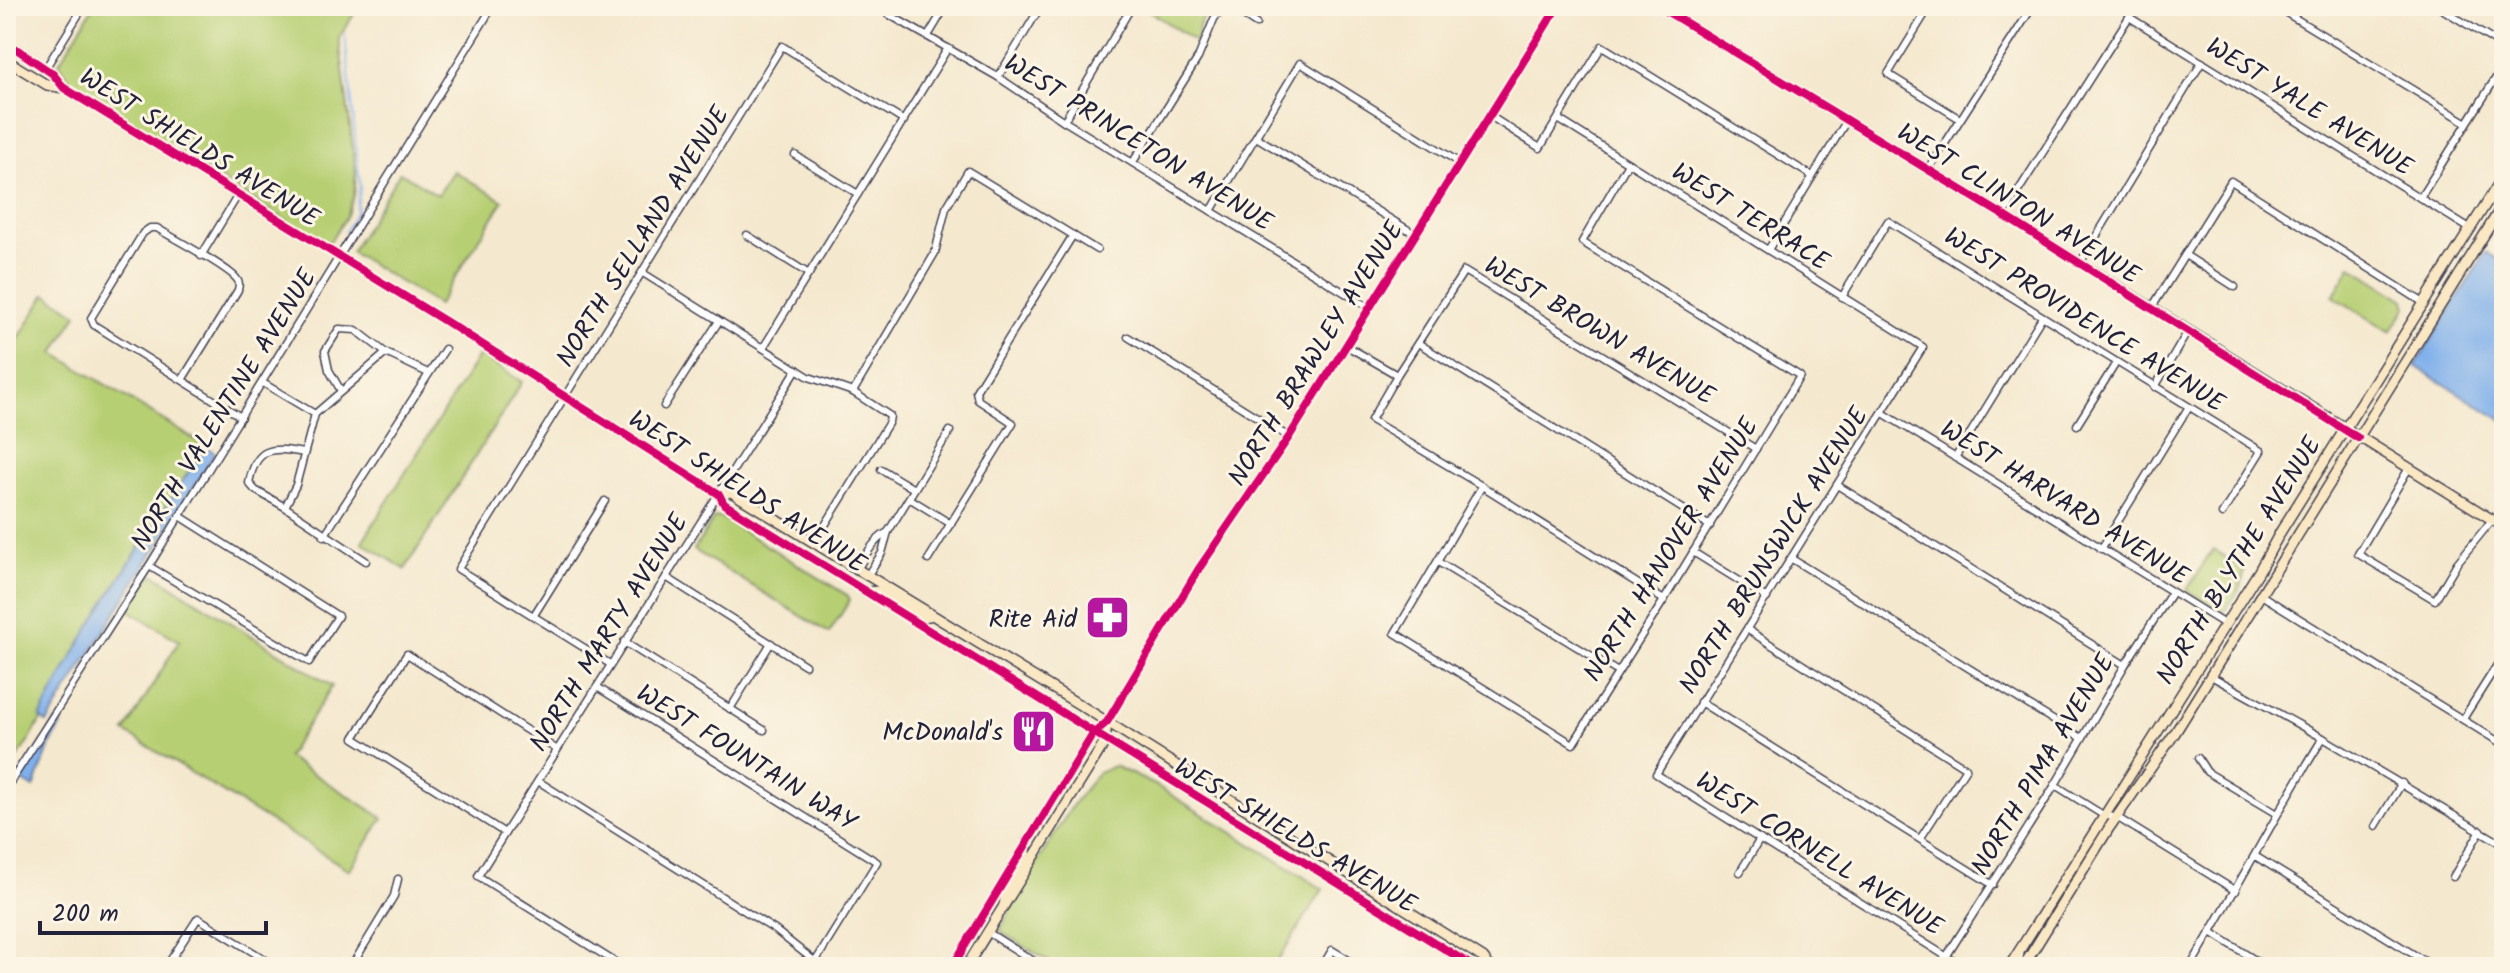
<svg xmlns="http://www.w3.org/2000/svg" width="2510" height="973" font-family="Kalam,sans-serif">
<rect width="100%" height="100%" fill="#fcf5e5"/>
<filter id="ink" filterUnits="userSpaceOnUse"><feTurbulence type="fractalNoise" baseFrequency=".0125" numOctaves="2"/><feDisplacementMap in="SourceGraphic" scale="16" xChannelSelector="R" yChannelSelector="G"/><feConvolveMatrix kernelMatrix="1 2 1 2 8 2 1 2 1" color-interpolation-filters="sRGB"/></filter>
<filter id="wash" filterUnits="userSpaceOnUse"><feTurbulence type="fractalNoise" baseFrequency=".006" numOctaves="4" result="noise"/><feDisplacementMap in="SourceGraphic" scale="32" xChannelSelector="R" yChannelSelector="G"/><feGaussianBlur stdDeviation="1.8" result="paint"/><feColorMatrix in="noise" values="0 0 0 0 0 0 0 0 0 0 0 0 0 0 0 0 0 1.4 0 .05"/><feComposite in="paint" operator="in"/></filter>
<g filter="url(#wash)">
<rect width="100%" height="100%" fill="#f4e8ce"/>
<g fill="#b7cf73" stroke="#6c7857" stroke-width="2">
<polygon points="94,6 359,6 339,38 356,173 354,196 346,217 327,246 147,133 71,82 59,63"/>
<polygon points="1142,6 1209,6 1200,23 1196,42"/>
<polygon points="454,171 503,201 438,305 351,252 400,172 438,195"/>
<polygon points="2351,266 2405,300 2407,307 2391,332 2333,296"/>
<polygon points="46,294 77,314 54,353 205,446 87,634 31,738 6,772 6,359"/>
<polygon points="479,355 522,382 405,569 362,542"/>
<polygon points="720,517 847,595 850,600 829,633 694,550 714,518"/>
<polygon points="2213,549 2245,569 2241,587 2224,613 2187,590"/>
<polygon points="155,575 332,686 287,757 383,818 349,870 125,732 179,641 127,609 145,579"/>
<polygon points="1114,766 1155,785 1323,889 1274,967 1058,967 1000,931 1014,900 1074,803 1098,773"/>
</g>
<g fill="#80b0eb" stroke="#516993" stroke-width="2">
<polygon points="2486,252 2504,263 2504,421 2415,366"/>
<path d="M205 446 215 453 47 723 40 718C86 623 149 535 205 446Z"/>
<polygon points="56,721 62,725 50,745 34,788 20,779"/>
</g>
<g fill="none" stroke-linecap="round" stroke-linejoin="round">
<polyline stroke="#80b0eb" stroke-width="2" points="345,232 356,213 360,187 345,34"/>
</g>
</g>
<g filter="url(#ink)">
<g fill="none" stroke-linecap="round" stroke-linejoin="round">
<defs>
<g id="street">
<polyline points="1228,6 1256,24"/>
<polyline points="1930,6 1888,74 1960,119"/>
<polyline points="2275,6 2466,122"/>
<polyline points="2437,6 2504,47"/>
<polyline points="888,14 998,77 1064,121 1368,307"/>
<polyline points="2129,17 2470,229"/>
<polyline points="928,36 946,6"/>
<polyline points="45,69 84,6"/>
<polyline points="998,77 1041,6"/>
<polyline points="1490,116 1540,148 1602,46 1812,176"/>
<polyline points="1558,119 1923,347 1656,774 1963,967"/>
<polyline points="1064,121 1132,6"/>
<polyline points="1256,137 1415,234"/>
<polyline points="795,155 858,194"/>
<polyline points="1133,162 1198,58 1214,19 1223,6"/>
<polyline points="1928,170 2033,6"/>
<polyline points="2420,198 2504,65"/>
<polyline points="1211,211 1300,63 1460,163"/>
<polyline points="2003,215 2136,6"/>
<polyline points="747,235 809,274"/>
<polyline points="1768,250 1847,120"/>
<polyline points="2185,255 2235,287"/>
<polyline points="201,256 238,195"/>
<polyline points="2080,263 2202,62"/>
<polyline points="643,273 809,377 853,392 890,416 889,422 814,543"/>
<polyline points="1842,297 1888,221 2261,451 2222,514"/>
<polyline points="2151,309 2231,181 2424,303"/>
<polyline points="1128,337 1289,437"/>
<polyline points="1418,343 1710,526"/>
<polyline points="1345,345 1397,375"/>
<polyline points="763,348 948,48"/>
<path d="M182 380 238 290C239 284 240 283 236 278 225 265 174 239 157 228H150L143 233 91 318 94 325 241 417"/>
<polyline points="263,383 315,414"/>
<polyline points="2155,387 2188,331"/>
<polyline points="341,391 329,370 325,351 339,329 356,330 386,353 428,373"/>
<polyline points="853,392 935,253 946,208 968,171 1097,250"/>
<polyline points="664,406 719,321"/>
<polyline points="1883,413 2226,625"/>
<polyline points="2077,425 2116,363"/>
<path d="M304 453C272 447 256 446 249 483L255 490 285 507 366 561"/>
<polyline points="1955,458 2042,317"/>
<polyline points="2409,468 2358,554 2435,600 2457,563 2492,520"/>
<polyline points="881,469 914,489"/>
<polyline points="1837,485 2125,665"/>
<polyline points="1482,486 1395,633 1573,744 1664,600 1800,376 1582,242 1628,163"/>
<polyline points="909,498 951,524"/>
<polyline points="285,507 296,485 315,414 386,353"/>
<polyline points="888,532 950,431"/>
<polyline points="324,536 445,349"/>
<polyline points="2101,549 2188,408"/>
<polyline points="1693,552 1767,598"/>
<polyline points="1792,559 2082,738"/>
<polyline points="928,560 1013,423 978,400 976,391 1073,235"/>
<polyline points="1438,562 1618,672"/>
<polyline points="149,566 309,662 338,616 180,516"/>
<path d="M857 570C865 556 874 539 888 532L882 553 867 576"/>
<polyline points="666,577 805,665"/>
<polyline points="2261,595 2504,745"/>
<polyline points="1664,600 1482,486 1371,420 1397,375 1464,271 1756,449"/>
<polyline points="534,615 605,501"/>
<polyline points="1748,630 1966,768 1920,839"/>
<polyline points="624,642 764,730"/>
<polyline points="610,664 458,569 782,46 904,121"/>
<polyline points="2211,676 2323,738 2504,845"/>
<polyline points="597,687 877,862 812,967"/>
<polyline points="1700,702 1993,885"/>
<polyline points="730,709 771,643"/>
<polyline points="2463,719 2504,654"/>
<polyline points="2198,758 2207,772 2276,813"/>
<polyline points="538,781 775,930 822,967"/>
<polyline points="2055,785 2103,815 2118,818 2236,891"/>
<polyline points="6,789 149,566 493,6"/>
<polyline points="2376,826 2402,783"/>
<polyline points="505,833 354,738 407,654 556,749"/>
<polyline points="2255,856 2434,967"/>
<polyline points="1740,872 1760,839"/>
<polyline points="2453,877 2481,830"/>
<polyline points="2211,932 2266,967"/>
<polyline points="989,933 1043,967"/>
<polyline points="1946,957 2055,785 2125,665 2172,592"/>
<polyline points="166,967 198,918 277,967"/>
<polyline points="351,967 394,896 398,879"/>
<polyline points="448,967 451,967"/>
<polyline points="623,967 478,876 797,369"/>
<polyline points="1322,967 1332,950 1360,967"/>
<polyline points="2017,967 2021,951"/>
<path d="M2190 967C2236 891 2276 813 2323 738"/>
<polyline points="2500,967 2504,960"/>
</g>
<g id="secondary">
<polyline points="1658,6 2003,215 2504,527"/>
<polyline points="6,42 53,74 64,88 453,326 719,494 724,504 1474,967"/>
<polyline points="6,60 47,85 64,88"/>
<polyline points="719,494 731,492 1093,713 1483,958 1490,967"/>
<polyline points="867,592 878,591 922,617 929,616"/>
<path d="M1004 905C1007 881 1028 865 1027 842"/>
<polyline points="952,967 1093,734 1107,722 1198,570 1289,437 1558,6"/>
<polyline points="966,967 1105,742 1107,722"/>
<polyline points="2009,967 2259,571 2281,531 2504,175"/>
<polyline points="2023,967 2109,828 2175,733 2504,203"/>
</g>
</defs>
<use href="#street" stroke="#424051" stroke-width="9"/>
<use href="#secondary" stroke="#424051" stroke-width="12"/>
<use href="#street" stroke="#fff" stroke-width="6"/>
<use href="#secondary" stroke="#fae7c3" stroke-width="9"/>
<defs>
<g id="cycleway">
<polyline points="1658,6 2003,215 2358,438"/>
<polyline points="6,42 53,74 64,88 453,326 719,494 724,504 1474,967"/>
<polyline points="952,967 1093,734 1107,722 1198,570 1289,437 1558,6"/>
</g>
</defs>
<use href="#cycleway" stroke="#fcf5e5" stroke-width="13"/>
<use href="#cycleway" stroke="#d6006c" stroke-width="8"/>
</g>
</g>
<defs>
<symbol id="pharmacy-square" viewBox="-11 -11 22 22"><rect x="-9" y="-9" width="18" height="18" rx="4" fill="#b5179e" stroke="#fcf5e5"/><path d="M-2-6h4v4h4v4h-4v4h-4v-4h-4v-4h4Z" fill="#fff"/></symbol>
<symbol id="restaurant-square" viewBox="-11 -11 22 22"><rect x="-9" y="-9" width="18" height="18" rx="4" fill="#b5179e" stroke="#fcf5e5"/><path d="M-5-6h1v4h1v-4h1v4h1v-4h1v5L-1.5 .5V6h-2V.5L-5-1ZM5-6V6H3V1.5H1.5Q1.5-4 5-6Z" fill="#fff"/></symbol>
</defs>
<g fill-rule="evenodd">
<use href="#pharmacy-square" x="1082" y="592" width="51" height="51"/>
<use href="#restaurant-square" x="1008" y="706" width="51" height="51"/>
</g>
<g text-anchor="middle" stroke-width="6" stroke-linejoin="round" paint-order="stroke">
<g font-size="26" fill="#22223b" stroke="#fcf5e5">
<text transform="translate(2310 106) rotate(32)" y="9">WEST YALE AVENUE</text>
<text transform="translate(1139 142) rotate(32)" y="9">WEST PRINCETON AVENUE</text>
<text transform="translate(200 147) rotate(32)" y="9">WEST SHIELDS AVENUE</text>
<text transform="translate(2019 203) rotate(32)" y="9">WEST CLINTON AVENUE</text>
<text transform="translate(1751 216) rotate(32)" y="9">WEST TERRACE</text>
<text transform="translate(642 236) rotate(-58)" y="9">NORTH SELLAND AVENUE</text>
<text transform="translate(2085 319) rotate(32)" y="9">WEST PROVIDENCE AVENUE</text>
<text transform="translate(1600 330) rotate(31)" y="9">WEST BROWN AVENUE</text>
<text transform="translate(1315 353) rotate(-58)" y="9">NORTH BRAWLEY AVENUE</text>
<text transform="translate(223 409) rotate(-58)" y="9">NORTH VALENTINE AVENUE</text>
<text transform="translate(748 491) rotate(33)" y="9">WEST SHIELDS AVENUE</text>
<text transform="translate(2065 502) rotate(32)" y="9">WEST HARVARD AVENUE</text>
<text transform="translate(1670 549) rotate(-58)" y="9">NORTH HANOVER AVENUE</text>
<text transform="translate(1773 550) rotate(-58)" y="9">NORTH BRUNSWICK AVENUE</text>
<text transform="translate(2238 560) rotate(-58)" y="9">NORTH BLYTHE AVENUE</text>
<text transform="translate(608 632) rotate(-58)" y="9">NORTH MARTY AVENUE</text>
<text transform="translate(747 757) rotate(32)" y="9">WEST FOUNTAIN WAY</text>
<text transform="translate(2042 764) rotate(-59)" y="9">NORTH PIMA AVENUE</text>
<text transform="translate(1296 835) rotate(31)" y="9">WEST SHIELDS AVENUE</text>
<text transform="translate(1820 853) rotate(32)" y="9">WEST CORNELL AVENUE</text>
</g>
<g font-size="26" fill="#22223b" stroke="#fcf5e5" text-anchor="end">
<text x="1077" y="627">Rite Aid</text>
<text x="1003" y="740">McDonald's</text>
</g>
</g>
<rect width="2510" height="973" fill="none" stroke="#fcf5e5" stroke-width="32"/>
<path d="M40 921v12h226v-12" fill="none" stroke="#22223b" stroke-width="4"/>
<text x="52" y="921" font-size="24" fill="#22223b" stroke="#fcf5e5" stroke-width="6" paint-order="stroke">200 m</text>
</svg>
